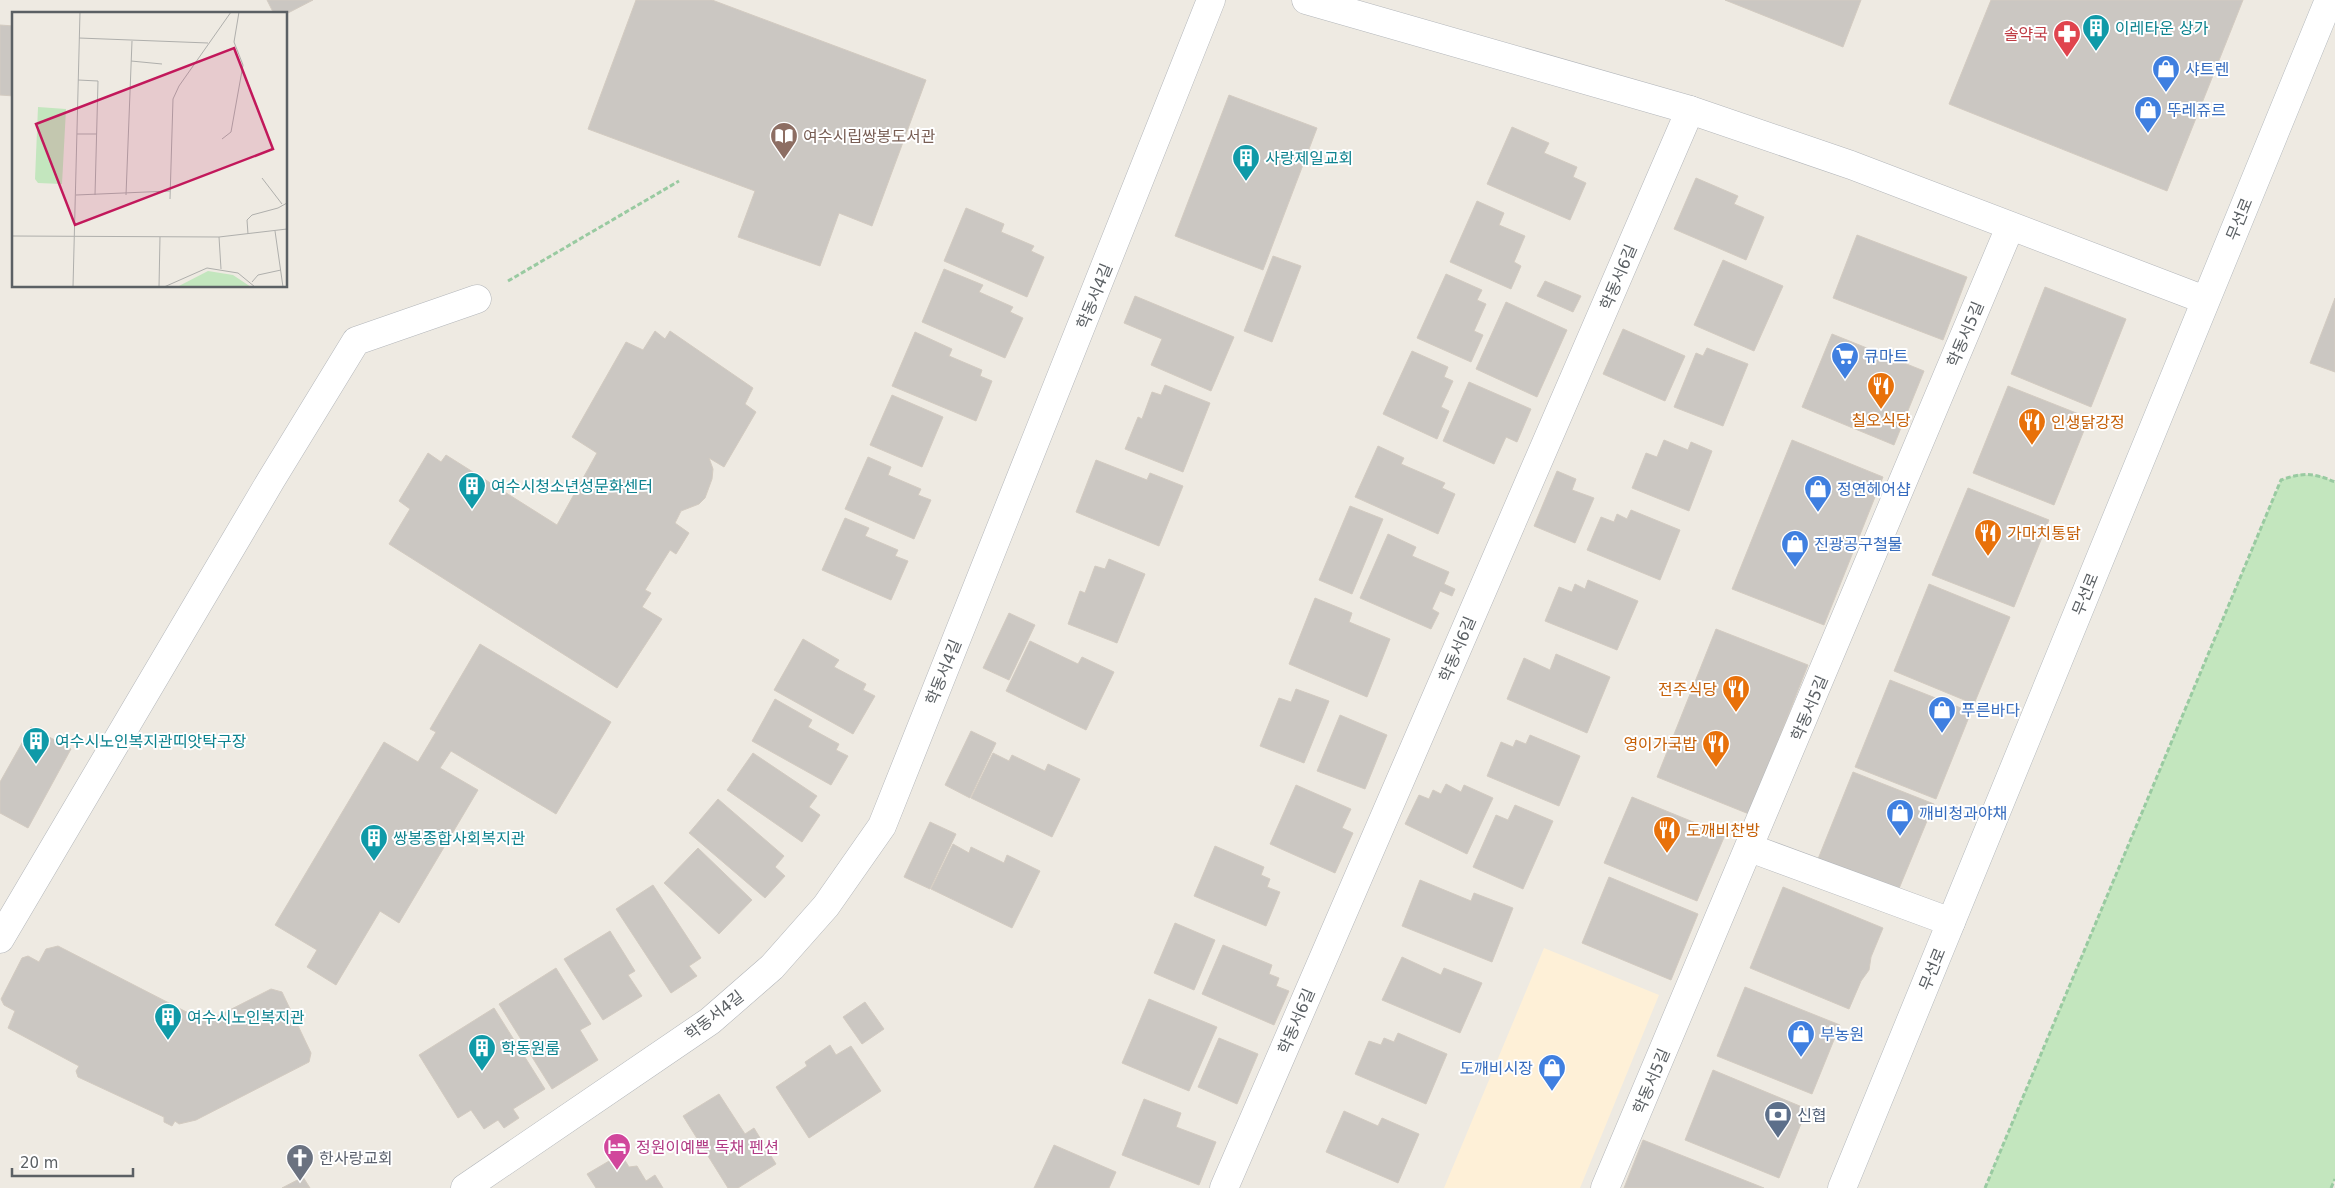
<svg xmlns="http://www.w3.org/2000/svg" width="2335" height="1188" font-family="'DejaVu Sans','Noto Sans KR',sans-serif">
<rect width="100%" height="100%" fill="#eeeae2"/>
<polygon fill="#fef0d7" points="1544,948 1659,995 1580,1188 1444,1188"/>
<polygon fill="#c3e6be" points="2299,474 2321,476 2335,482 2335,1179 2331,1188 1985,1188 2281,480"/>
<g fill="#cbc7c2" stroke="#d3cbc1">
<polygon points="267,0 313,0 286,14 274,14"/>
<polygon points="636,0 712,0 926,80 872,226 839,213 820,266 738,237 755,191 588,129"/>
<polygon points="1725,0 1861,0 1843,47"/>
<polygon points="1991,0 2243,0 2167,191 1949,104"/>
<polygon points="0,25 14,26 14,96 0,95"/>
<polygon points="1229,95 1317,128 1263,270 1175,236"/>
<polygon points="1512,127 1549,143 1544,153 1577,167 1573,177 1586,183 1570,220 1487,184"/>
<polygon points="1696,178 1738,196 1734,204 1764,217 1746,260 1674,229"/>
<polygon points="1477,201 1504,213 1499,225 1525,236 1514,262 1521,266 1511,289 1450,262"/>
<polygon points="966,208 1004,224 1001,232 1034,246 1031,251 1044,257 1027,297 944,261"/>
<polygon points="1857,235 1967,277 1943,340 1833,298"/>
<polygon points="1273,256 1301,266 1272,342 1244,331"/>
<polygon points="1723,260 1783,286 1754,351 1694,325"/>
<polygon points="944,269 983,285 979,292 1013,307 1010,312 1023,318 1005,358 922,322"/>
<polygon points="1446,274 1482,290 1477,300 1486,304 1474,331 1483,335 1471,362 1417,338"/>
<polygon points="1545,281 1581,296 1573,312 1537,296"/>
<polygon points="2045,287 2126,319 2091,407 2011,374"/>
<polygon points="1135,296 1234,337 1211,391 1151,365 1162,339 1124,323"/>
<polygon points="2335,298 2335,372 2310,363"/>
<polygon points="1506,302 1567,330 1537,397 1476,369"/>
<polygon points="1623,329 1685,356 1665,401 1603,374"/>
<polygon points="655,331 665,339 670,331 753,388 745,404 756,412 724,467 709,458 713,469 712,479 705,498 699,504 681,511 675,523 689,533 676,554 670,550 645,590 651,593 642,607 662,619 617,688 389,544 410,509 399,501 428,453 441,462 446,455 557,525 597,453 572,437 626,342 643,350"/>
<polygon points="915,332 952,349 949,356 982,370 980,376 992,381 976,421 892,386"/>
<polygon points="1832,334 1924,371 1894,445 1802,407"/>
<polygon points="1707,348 1748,364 1723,426 1674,407 1696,353 1703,356"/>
<polygon points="1412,351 1448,367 1444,377 1453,381 1441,407 1449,411 1437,439 1383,414"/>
<polygon points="1469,382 1531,409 1517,442 1506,437 1494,464 1443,441"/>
<polygon points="1165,385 1210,403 1183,472 1125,449 1138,417 1142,419 1152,392 1161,395"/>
<polygon points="2008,386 2089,418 2054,505 1973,473"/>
<polygon points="892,395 943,417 922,467 870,445"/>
<polygon points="1664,440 1688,450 1691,442 1712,451 1689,511 1632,488 1646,453 1657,457"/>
<polygon points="1792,440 1883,477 1824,625 1732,589"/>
<polygon points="1378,446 1404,458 1401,464 1445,483 1442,488 1455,494 1438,534 1355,497"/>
<polygon points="868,457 891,467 888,475 921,489 918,495 931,500 914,539 845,509"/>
<polygon points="1096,460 1147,480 1150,473 1183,486 1159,546 1076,512"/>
<polygon points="1557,471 1576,479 1572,490 1594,498 1575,543 1534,526"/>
<polygon points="1968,488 2049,520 2014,607 1932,575"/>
<polygon points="1350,506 1383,519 1352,594 1319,580"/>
<polygon points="1631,510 1680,530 1660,580 1587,550 1601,517 1614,522 1617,514 1627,519"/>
<polygon points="845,518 869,528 865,536 898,550 895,556 908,561 891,600 822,570"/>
<polygon points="1388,534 1416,547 1412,556 1449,572 1444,584 1455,589 1452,596 1440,591 1432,609 1439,613 1431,629 1360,598"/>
<polygon points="1109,559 1145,574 1117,643 1068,624 1080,591 1085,593 1095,566 1105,569"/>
<polygon points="1588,580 1638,601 1617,650 1545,621 1559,587 1572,592 1575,584 1585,589"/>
<polygon points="1929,584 2010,617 1974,704 1894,671"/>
<polygon points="1315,598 1352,613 1349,622 1390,639 1367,697 1289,664"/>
<polygon points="1009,613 1035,625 1009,680 983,668"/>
<polygon points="1716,629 1808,665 1749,814 1657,777"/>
<polygon points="803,639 839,660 834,667 866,684 863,690 875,696 853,734 774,690"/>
<polygon points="1030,641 1078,664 1082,657 1114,672 1086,730 1006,691"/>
<polygon points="480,644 611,722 556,814 451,751 440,768 478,790 399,923 380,911 336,985 307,967 317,950 275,925 384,742 418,762 436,732 430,729"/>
<polygon points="1556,654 1610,677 1587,733 1507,699 1524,658 1550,670"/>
<polygon points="1890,680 1971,712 1936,799 1855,767"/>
<polygon points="1296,689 1329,701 1304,763 1260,746 1279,698 1291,702"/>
<polygon points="775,699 812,720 808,727 839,744 836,750 848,756 831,785 752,741"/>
<polygon points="1340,715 1387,735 1365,789 1317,771"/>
<polygon points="31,727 71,749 28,828 0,813 0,782"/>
<polygon points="971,731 996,743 970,798 945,785"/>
<polygon points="1530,735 1580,756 1559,806 1487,776 1501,742 1513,747 1516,740 1526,744"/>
<polygon points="753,753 817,796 809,807 820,815 802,842 727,790"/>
<polygon points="993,753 1009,761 1012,755 1045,771 1048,764 1080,779 1052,837 971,798"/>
<polygon points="1853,772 1934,804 1898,891 1818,859"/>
<polygon points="1446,784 1461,792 1464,785 1493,798 1467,854 1405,824 1419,795 1429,799 1433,790 1441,794"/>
<polygon points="1296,785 1351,809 1342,828 1353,833 1335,873 1270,844"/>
<polygon points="1632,797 1725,835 1697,901 1604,863"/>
<polygon points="718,799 784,856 775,867 785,876 765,898 689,833"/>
<polygon points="1515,805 1553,821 1523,889 1473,867 1496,815 1508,820"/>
<polygon points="930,822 956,834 930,889 904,877"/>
<polygon points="953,844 969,853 971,847 1004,863 1007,855 1040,871 1012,928 931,889"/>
<polygon points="1215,846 1264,867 1261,875 1270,879 1267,887 1280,892 1266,926 1194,896"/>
<polygon points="698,848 752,900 719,934 664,883"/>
<polygon points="1609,877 1698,914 1671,980 1582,943"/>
<polygon points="1420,880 1471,901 1474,893 1513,908 1492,962 1402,926"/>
<polygon points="653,885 701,958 689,966 697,976 671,993 616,909"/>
<polygon points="1783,887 1883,928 1871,957 1869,970 1861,981 1849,1009 1750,968"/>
<polygon points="1175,923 1215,940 1194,990 1154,973"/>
<polygon points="610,931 635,971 628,975 642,996 603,1020 564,959"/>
<polygon points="1223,945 1272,965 1269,974 1279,978 1276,986 1289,991 1274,1025 1202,994"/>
<polygon points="58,946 206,1022 271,989 282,992 311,1053 309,1062 196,1120 179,1124 175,1121 172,1126 164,1122 164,1117 78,1077 76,1071 79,1066 8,1028 15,1011 4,1005 1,999 22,958 28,956 39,962 46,949"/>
<polygon points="1402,957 1441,975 1444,968 1482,983 1460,1033 1382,1000"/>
<polygon points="556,968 591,1024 580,1030 598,1060 552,1089 499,1004"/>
<polygon points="1745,987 1840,1025 1812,1094 1717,1056"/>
<polygon points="1149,999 1217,1027 1189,1091 1122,1063"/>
<polygon points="865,1002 884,1029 862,1044 843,1017"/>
<polygon points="494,1008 545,1089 513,1109 519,1118 504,1128 498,1120 484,1129 471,1110 458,1118 419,1055"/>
<polygon points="1398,1033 1447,1054 1426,1104 1355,1074 1369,1041 1381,1045 1384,1038 1394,1042"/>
<polygon points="1219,1038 1258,1054 1237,1104 1198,1087"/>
<polygon points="830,1045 836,1055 851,1046 881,1091 809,1138 776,1087 807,1066 805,1062"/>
<polygon points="1713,1070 1807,1109 1779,1178 1685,1140"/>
<polygon points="719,1094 745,1134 754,1128 776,1164 738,1188 728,1188 683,1116"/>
<polygon points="1144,1099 1181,1113 1176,1127 1216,1142 1199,1185 1122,1155"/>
<polygon points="1344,1111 1378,1126 1382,1118 1419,1134 1398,1183 1326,1152"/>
<polygon points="1643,1140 1764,1188 1624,1188"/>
<polygon points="1054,1145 1116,1172 1109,1188 1034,1188"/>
<polygon points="621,1154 629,1167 637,1166 646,1181 655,1175 663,1188 596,1188 587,1174"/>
<polygon points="303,1177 310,1188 282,1188"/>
</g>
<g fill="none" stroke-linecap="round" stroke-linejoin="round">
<defs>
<g id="street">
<polyline points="1306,0 1690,110 1851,165 2205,300"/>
<polyline points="1750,848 1951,922"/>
<polyline points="0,939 271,480 356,341 477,299"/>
<polyline points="465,1188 710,1021 772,967 826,906 882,826 1211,0"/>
<polyline points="1224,1188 1690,110"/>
<polyline points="1605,1188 2010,227"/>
</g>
<polyline id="secondary" points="1842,1188 2329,0"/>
</defs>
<use href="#street" stroke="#b3b6ba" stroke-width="29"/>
<use href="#secondary" stroke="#b4b9bd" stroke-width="29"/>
<g stroke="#99caa1" stroke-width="3" stroke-dasharray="5 2.5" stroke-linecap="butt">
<polyline points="508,281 679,181"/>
<path d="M1985 1188 2281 480C2303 472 2314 473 2335 482"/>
<polyline points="2331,1188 2335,1179"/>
</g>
<use href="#street" stroke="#fff" stroke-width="28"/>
<use href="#secondary" stroke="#fff" stroke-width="28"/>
</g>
<defs>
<symbol id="building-pin" viewBox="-11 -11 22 30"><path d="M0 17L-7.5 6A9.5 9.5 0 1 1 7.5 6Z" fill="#0f9aa8" stroke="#fff"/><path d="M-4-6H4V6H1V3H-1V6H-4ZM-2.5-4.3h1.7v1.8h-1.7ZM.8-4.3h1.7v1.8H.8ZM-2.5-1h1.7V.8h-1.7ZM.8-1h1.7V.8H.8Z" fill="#fff"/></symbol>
<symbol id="pharmacy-pin" viewBox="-11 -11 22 30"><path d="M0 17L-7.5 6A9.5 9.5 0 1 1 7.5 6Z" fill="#e0444e" stroke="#fff"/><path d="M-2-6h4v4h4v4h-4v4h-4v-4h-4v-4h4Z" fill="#fff"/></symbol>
<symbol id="shop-pin" viewBox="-11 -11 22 30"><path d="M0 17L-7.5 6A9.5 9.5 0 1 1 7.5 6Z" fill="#3f7fe0" stroke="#fff"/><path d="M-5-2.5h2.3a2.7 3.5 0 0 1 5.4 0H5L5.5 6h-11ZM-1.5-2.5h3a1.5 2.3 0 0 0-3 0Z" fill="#fff"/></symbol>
<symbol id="library-pin" viewBox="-11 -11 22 30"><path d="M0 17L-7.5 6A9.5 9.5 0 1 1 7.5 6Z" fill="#8d6e63" stroke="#fff"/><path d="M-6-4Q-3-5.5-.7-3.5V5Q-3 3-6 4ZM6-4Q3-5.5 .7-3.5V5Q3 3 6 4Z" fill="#fff"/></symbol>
<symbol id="supermarket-pin" viewBox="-11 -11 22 30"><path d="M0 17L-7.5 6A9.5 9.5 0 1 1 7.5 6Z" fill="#3f7fe0" stroke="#fff"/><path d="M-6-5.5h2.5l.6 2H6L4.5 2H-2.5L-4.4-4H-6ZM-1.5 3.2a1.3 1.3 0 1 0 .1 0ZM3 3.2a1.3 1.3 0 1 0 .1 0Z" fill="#fff"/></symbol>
<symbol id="restaurant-pin" viewBox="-11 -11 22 30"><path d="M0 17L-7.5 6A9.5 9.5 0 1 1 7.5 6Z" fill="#e8710a" stroke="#fff"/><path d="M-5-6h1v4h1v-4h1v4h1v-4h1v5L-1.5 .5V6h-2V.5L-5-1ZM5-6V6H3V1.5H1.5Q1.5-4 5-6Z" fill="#fff"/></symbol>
<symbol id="bank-pin" viewBox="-11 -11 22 30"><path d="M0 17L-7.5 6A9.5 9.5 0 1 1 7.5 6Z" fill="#5c6f8a" stroke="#fff"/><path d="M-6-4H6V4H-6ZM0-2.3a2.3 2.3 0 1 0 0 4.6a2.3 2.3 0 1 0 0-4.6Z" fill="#fff"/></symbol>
<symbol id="hotel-pin" viewBox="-11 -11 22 30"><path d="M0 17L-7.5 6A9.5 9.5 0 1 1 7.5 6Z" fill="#d1479c" stroke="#fff"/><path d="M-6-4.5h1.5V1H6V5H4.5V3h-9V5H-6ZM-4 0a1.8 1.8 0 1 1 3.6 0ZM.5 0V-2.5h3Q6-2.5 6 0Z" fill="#fff"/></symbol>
<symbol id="church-pin" viewBox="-11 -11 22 30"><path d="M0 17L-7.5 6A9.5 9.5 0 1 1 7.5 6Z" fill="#6b7280" stroke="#fff"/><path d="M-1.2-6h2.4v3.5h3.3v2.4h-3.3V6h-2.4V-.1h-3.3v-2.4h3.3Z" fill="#fff"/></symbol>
</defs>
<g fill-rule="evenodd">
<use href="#building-pin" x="2080" y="12" width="32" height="43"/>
<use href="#pharmacy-pin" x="2051" y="18" width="32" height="43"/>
<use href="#shop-pin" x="2150" y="53" width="32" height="43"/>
<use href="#shop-pin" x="2132" y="94" width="32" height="43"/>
<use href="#library-pin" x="768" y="120" width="32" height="43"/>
<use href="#building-pin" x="1230" y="142" width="32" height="43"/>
<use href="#supermarket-pin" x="1829" y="340" width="32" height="43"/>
<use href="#restaurant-pin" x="1865" y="370" width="32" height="43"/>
<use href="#restaurant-pin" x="2016" y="406" width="32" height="43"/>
<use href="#building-pin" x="456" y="470" width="32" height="43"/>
<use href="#shop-pin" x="1802" y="473" width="32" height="43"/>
<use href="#restaurant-pin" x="1972" y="517" width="32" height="43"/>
<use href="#shop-pin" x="1779" y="528" width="32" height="43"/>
<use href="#restaurant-pin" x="1720" y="673" width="32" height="43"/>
<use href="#shop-pin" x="1926" y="694" width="32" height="43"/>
<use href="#building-pin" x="20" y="725" width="32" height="43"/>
<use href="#restaurant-pin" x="1700" y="728" width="32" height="43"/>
<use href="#shop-pin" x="1884" y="797" width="32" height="43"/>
<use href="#restaurant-pin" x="1651" y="814" width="32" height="43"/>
<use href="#building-pin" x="358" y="822" width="32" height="43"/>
<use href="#building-pin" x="152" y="1001" width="32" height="43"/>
<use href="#shop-pin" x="1785" y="1018" width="32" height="43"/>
<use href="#building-pin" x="466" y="1032" width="32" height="43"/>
<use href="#shop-pin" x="1536" y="1052" width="32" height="43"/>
<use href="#bank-pin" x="1762" y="1099" width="32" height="43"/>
<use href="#hotel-pin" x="601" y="1131" width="32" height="43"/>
<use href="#church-pin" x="284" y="1142" width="32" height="43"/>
</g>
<g text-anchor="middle" stroke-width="4" stroke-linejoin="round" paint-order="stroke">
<g font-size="16" fill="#0d838f" stroke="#fff" text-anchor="start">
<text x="2115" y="34">이레타운 상가</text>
<text x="1265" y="164">사랑제일교회</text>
<text x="491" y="492">여수시청소년성문화센터</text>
<text x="55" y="747">여수시노인복지관띠앗탁구장</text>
<text x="393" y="844">쌍봉종합사회복지관</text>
<text x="187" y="1023">여수시노인복지관</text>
<text x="501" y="1054">학동원룸</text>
</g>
<g font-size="16" fill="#be3a42" stroke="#fff" text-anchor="end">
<text x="2048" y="40">솔약국</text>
</g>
<g font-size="16" fill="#366cbe" stroke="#fff" text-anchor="start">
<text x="2185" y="75">샤트렌</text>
<text x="2167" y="116">뚜레쥬르</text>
<text x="1864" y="362">큐마트</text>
<text x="1837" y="495">정연헤어샵</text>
<text x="1814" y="550">진광공구철물</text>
<text x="1961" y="716">푸른바다</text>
<text x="1919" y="819">깨비청과야채</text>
<text x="1820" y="1040">부농원</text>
<text x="1533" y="1074" text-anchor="end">도깨비시장</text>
</g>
<g font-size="16" fill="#785e54" stroke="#fff" text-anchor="start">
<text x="803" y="142">여수시립쌍봉도서관</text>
</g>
<g font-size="16" fill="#5b6064" stroke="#fff">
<text transform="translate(2239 219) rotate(-68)" y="6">무선로</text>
<text transform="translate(1618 277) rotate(-67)" y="6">학동서6길</text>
<text transform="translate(1094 296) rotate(-68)" y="6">학동서4길</text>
<text transform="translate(1965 334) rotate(-67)" y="6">학동서5길</text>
<text transform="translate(2085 594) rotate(-68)" y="6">무선로</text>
<text transform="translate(1457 649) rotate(-67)" y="6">학동서6길</text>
<text transform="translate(943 672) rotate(-68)" y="6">학동서4길</text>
<text transform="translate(1809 708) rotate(-67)" y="6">학동서5길</text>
<text transform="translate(1932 969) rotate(-68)" y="6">무선로</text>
<text transform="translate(714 1015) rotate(-38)" y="6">학동서4길</text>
<text transform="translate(1296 1021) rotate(-67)" y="6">학동서6길</text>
<text transform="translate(1651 1081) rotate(-67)" y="6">학동서5길</text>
</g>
<g font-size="16" fill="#c56008" stroke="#fff" text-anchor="start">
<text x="1881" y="426" text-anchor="middle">칠오식당</text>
<text x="2051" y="428">인생닭강정</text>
<text x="2007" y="539">가마치통닭</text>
<text x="1717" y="695" text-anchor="end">전주식당</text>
<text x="1697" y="750" text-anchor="end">영이가국밥</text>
<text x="1686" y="836">도깨비찬방</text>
</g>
<g font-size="16" fill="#4e5e75" stroke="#fff" text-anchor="start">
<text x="1797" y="1121">신협</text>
</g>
<g font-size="16" fill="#b23c85" stroke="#fff" text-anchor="start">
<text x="636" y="1153">정원이예쁜 독채 펜션</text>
</g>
<g font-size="16" fill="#5b616d" stroke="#fff" text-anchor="start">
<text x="319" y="1164">한사랑교회</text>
</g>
</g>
<g transform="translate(12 12)">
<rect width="275" height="275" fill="#eeeae2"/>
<path d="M26 95 54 97 50 172 26 171 23 167ZM196 259 221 263 239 275H165Z" fill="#c3e6be"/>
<path fill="none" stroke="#afafac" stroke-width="1" d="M67 26 196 31M119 49 150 52M66 68 86 69 83 183M65 122H85M210 127 219 120 231 53 222 30 227 0M250 166 270 192M64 183 158 179M114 183 120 29M158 187 161 87 167 74 219 0M263 219 271 275M236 222 235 208 240 203 266 196 275 191M0 224 207 225 275 217M207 225 209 257M240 270 246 263 269 258M61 275 68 0M147 275 148 225M152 275 195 256 226 261 243 275"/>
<path fill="#c2185b" fill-opacity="0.15" stroke="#c2185b" stroke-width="2.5" d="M222 36 261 137 63 213 24 112Z"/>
<rect width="275" height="275" fill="none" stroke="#5b6064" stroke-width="2.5"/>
</g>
<path d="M12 1168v8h121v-8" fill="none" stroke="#5b6064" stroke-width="2.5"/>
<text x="20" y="1168" font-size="15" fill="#5b6064" stroke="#ffffff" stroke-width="4" paint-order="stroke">20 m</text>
</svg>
